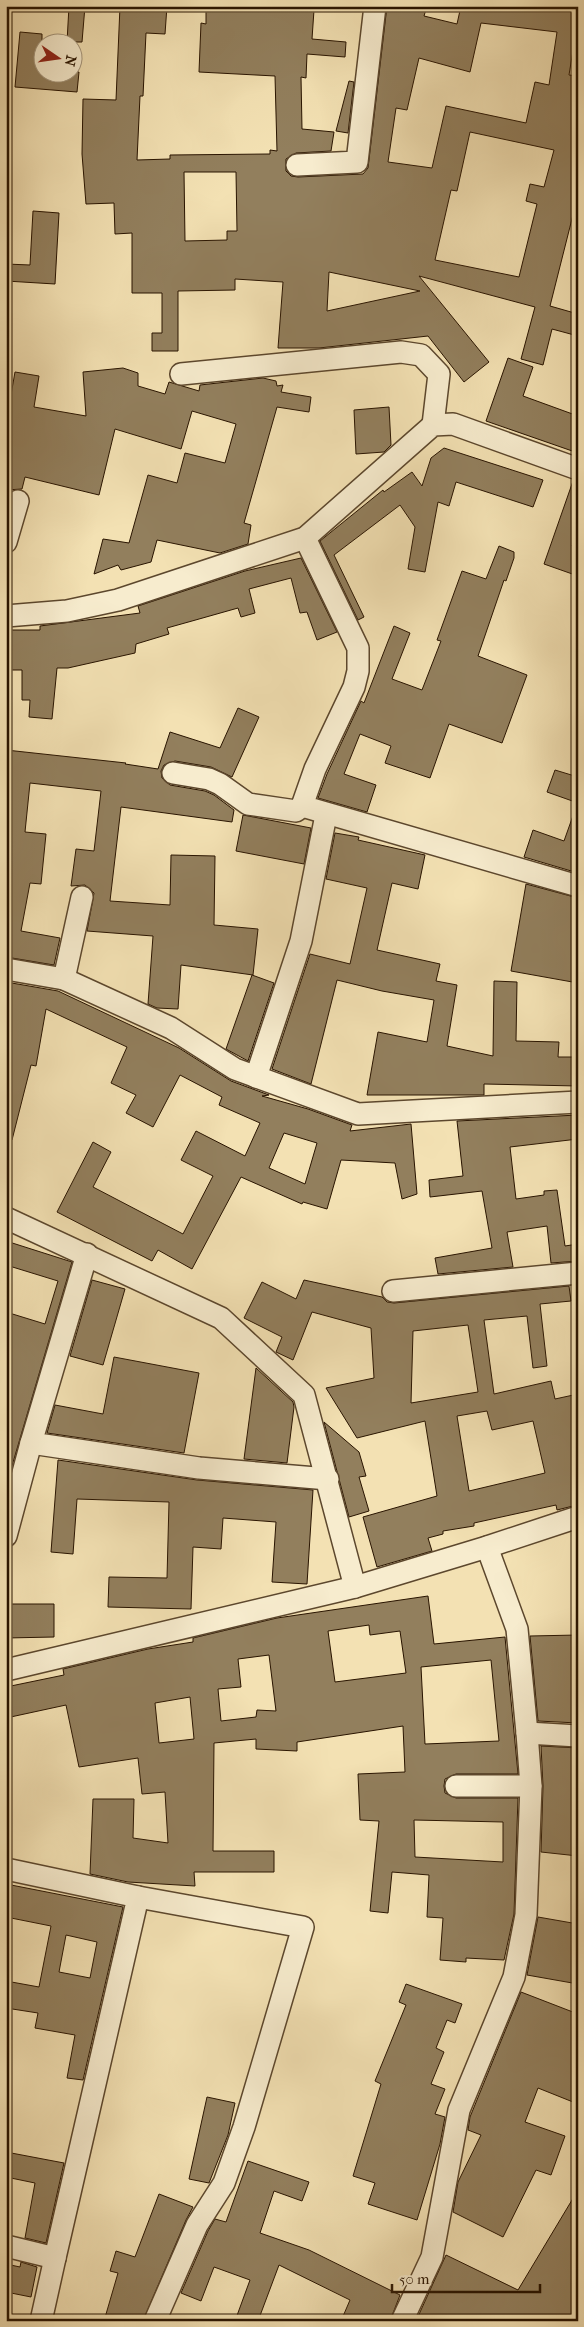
<svg xmlns="http://www.w3.org/2000/svg" width="584" height="2327" font-family="'IM FELL French Canon',serif">
<rect width="100%" height="100%" fill="#f3e1b3"/>
<filter id="stains"><feTurbulence type="fractalNoise" baseFrequency=".004" numOctaves="4"/><feColorMatrix values="0 0 0 0 .2 0 0 0 0 .09 0 0 0 0 .02 0 0 0 .5 -.17"/></filter>
<radialGradient id="worn" r=".72"><stop offset=".6" stop-color="#630" stop-opacity="0"/><stop offset="1" stop-color="#630" stop-opacity=".3"/></radialGradient>
<g fill="#927f5d" stroke="#291400" fill-rule="evenodd">
<polygon points="69,6 85,6 82,42 67,42"/>
<path d="M120 6H167L165 34 146 33 143 96H140L137 160 170 159V155L270 154V150L277 151 275 76 199 72 201 23 206 24V6L314 10 312 39 346 42 345 57 307 54 306 78 301 77 302 129 334 132 331 151 296 153 286 159V171L291 176 298 177 363 174 368 168 387 6H427L424 16 457 24 461 6H548L578 11V39L575 38 569 75 578 76V195L550 306 578 314V336L552 329 543 365 521 359 535 307 419 276 489 362 464 382 428 336 319 348H278L283 282 235 279V290L178 291V351H152V333H162V293H132V233L115 234 114 203 86 204 82 154 83 99 116 100ZM481 23 557 32 549 85 535 82 526 123 446 106 432 168 388 162 396 108 407 110 419 58 470 72ZM470 132 554 150 544 187 530 184 526 201 537 204 519 277 435 260 451 190 457 191ZM184 172H236L237 231H227V240L185 241ZM329 272 420 291 327 311Z"/>
<polygon points="20,32 42,34 42,72 79,72 77,92 15,87"/>
<polygon points="349,81 354,82 348,133 336,131"/>
<polygon points="33,211 59,213 55,284 6,281 6,264 30,265"/>
<polygon points="508,358 533,367 523,396 578,416 578,453 486,421"/>
<polygon points="123,368 138,373 138,386 165,394 169,382 199,391 200,385 263,378 276,381 277,386 283,385 281,392 311,397 309,412 277,407 244,523 251,525 248,544 220,553 157,540 151,562 121,570 118,565 94,574 103,539 129,543 148,475 177,483 185,453 225,463 236,424 192,411 181,449 115,429 99,495 25,477 22,489 6,490 6,423 15,372 39,376 34,407 86,416 83,372"/>
<polygon points="389,407 391,445 384,452 356,454 354,410"/>
<polygon points="444,448 543,480 533,507 456,482 449,506 438,502 425,572 408,569 415,527 400,505 334,555 364,617 358,620 320,541 383,490 384,492 412,472 422,486 431,458"/>
<polygon points="573,481 578,481 578,528 572,546 578,547 578,576 544,564"/>
<polygon points="499,546 514,552 514,558 506,581 504,580 478,656 527,675 502,743 449,724 430,778 385,763 391,746 360,734 344,774 376,785 367,812 318,798 327,774 361,701 364,703 394,626 410,633 392,679 422,690 441,641 437,640 462,571 486,579"/>
<polygon points="301,558 337,632 317,640 307,612 300,613 291,578 249,589 255,613 241,617 238,608 192,621 167,628 169,634 136,644 135,653 68,668 57,668 52,719 29,717 30,700 22,700 22,670 6,670 6,630 40,630 40,626 140,613 138,606 245,571"/>
<polygon points="238,708 259,717 232,777 211,767 175,761 164,765 161,771 162,778 170,785 205,791 214,795 234,810 232,822 121,807 110,901 170,905 171,855 215,856 214,925 258,929 253,975 181,965 178,1009 157,1008 148,1004 153,936 87,931 94,893 85,885 71,886 76,849 94,851 101,791 30,783 25,832 46,834 41,884 30,883 21,931 60,938 54,965 6,957 6,856 10,821 6,821 6,750 126,763 125,764 158,769 170,732 220,748"/>
<polygon points="555,770 578,777 578,803 547,792"/>
<polygon points="575,810 578,810 578,873 524,857 533,830 564,841"/>
<polygon points="243,815 311,828 304,864 236,851"/>
<polygon points="335,833 359,837 358,840 425,855 418,889 392,883 377,950 440,964 436,981 457,985 447,1046 493,1056 494,981 517,982 516,1041 559,1042 558,1057 578,1057 578,1086 484,1084 484,1095 367,1095 378,1032 427,1042 434,1000 382,991 337,980 311,1084 272,1069 310,954 350,964 367,888 326,879"/>
<polygon points="526,884 578,898 578,983 511,971"/>
<polygon points="252,975 274,983 248,1061 226,1049"/>
<path d="M6 982 58 991 179 1048 231 1081 269 1095 262 1096 308 1109 352 1125 350 1131 411 1124 417 1194 402 1199 395 1163 341 1160 327 1209 303 1202 302 1204 241 1177 192 1269 158 1250 152 1261 57 1212 93 1142 111 1152 93 1187 183 1234 213 1176 181 1160 196 1131 245 1156 260 1123 219 1105 222 1097 180 1075 153 1127 126 1113 136 1095 111 1083 127 1047 46 1009 36 1066 31 1065 12 1140 6 1139ZM284 1133 317 1143 305 1184 269 1168Z"/>
<polygon points="578,1115 578,1139 510,1147 516,1199 544,1195 544,1191 557,1190 565,1246 578,1244 578,1261 551,1263 547,1226 507,1232 513,1267 438,1274 435,1258 492,1248 482,1191 430,1197 429,1180 463,1176 457,1121"/>
<polygon points="6,1241 72,1262 9,1476 6,1476 6,1312 45,1324 58,1281 6,1265"/>
<polygon points="92,1280 125,1289 103,1365 70,1356"/>
<path d="M304 1280 382 1297 387 1302 394 1303 569 1286 571 1301 540 1304 547 1366 533 1368 527 1316 484 1320 494 1394 551 1381 555 1399 578 1394 577 1505 557 1510 556 1505 474 1523V1526L443 1531V1534L428 1538 432 1551 377 1567 363 1517 437 1496 425 1421 357 1438 326 1388 374 1378 371 1328 312 1312 293 1360 276 1352 282 1337 244 1318 262 1282 296 1299ZM468 1325 478 1392 411 1403 413 1331ZM487 1411 492 1430 533 1421 545 1473 469 1491 457 1416Z"/>
<polygon points="114,1357 199,1373 184,1453 47,1433 55,1405 103,1414"/>
<polygon points="256,1368 293,1402 294,1407 287,1463 244,1459"/>
<polygon points="324,1422 359,1452 366,1476 359,1477 369,1511 349,1517"/>
<polygon points="58,1460 197,1480 313,1490 307,1584 272,1582 276,1522 223,1518 221,1549 193,1547 191,1609 108,1607 109,1577 167,1578 169,1502 77,1499 73,1554 51,1552"/>
<path d="M428 1596 434 1644 505 1637 518 1774H456L445 1779 444 1786 445 1793 456 1798H518L514 1914 504 1960 466 1958V1962L440 1960 443 1918 427 1917 429 1875 392 1872 388 1913 370 1911 379 1821 360 1820 358 1774 405 1772 403 1726 297 1742V1751L256 1749V1739L214 1743 213 1851H274V1872H194L195 1886 128 1882 90 1874 93 1799H134L133 1838 168 1843 165 1792 142 1794 138 1758 79 1767 66 1705 6 1718V1687L64 1675 63 1669 148 1649 193 1642V1638L277 1618ZM369 1625 370 1635 400 1631 406 1673 335 1682 328 1631ZM269 1655 276 1711 257 1710 256 1717 221 1721 218 1689 241 1687 238 1659ZM491 1660 499 1741 425 1744 421 1667ZM190 1697 194 1739 159 1743 155 1703ZM414 1820 503 1822V1862L415 1857Z"/>
<polygon points="6,1604 54,1604 54,1637 6,1638"/>
<polygon points="578,1635 578,1723 538,1721 530,1636"/>
<polygon points="541,1746 578,1748 578,1856 541,1852 543,1786"/>
<path d="M6 1884 123 1907 83 2080 67 2078 75 2035 35 2028 38 2013 6 2008V1981L39 1987 51 1926 6 1917ZM66 1935 97 1942 90 1978 59 1972Z"/>
<polygon points="538,1917 578,1924 578,1984 527,1975"/>
<polygon points="406,1984 462,2004 455,2023 447,2020 436,2048 444,2052 431,2084 445,2089 435,2114 445,2117 440,2144 417,2220 368,2204 375,2183 353,2176 381,2084 375,2081 406,2005 399,2002"/>
<polygon points="521,1992 578,2014 578,2104 538,2088 525,2122 565,2136 551,2175 536,2170 503,2237 453,2212 458,2182 481,2135 468,2130 470,2117"/>
<polygon points="207,2097 235,2103 228,2135 209,2183 189,2179"/>
<polygon points="6,2152 64,2163 46,2243 25,2238 35,2183 6,2177"/>
<polygon points="248,2161 309,2182 302,2201 274,2191 260,2233 309,2250 400,2295 390,2321 341,2321 350,2300 279,2265 258,2321 235,2321 250,2280 214,2267 201,2301 181,2293 208,2231 215,2219 226,2222"/>
<polygon points="578,2190 578,2321 416,2321 446,2255 518,2290"/>
<polygon points="159,2194 193,2207 186,2220 143,2321 104,2321 118,2273 110,2271 116,2251 135,2257"/>
<polygon points="21,2262 37,2267 31,2297 6,2292 6,2264 20,2267"/>
</g>
<g fill="none" stroke-linecap="round" stroke-linejoin="round">
<defs>
<g id="minor">
<polyline points="297,165 357,162 375,6"/>
<polyline points="181,374 401,352 421,355 439,374 433,425"/>
<polyline points="305,538 358,648 358,671 354,687 315,769 302,806 578,886"/>
<polyline points="6,542 18,501"/>
<polyline points="6,616 67,611 118,600 305,538 433,425 453,424 578,469"/>
<polyline points="173,773 209,779 220,784 248,804 296,811 302,806"/>
<polyline points="6,969 64,979 82,897"/>
<polyline points="64,979 171,1028 235,1069 358,1114 578,1102"/>
<polyline points="256,1077 301,941 326,815"/>
<polyline points="6,1218 221,1318 304,1395 355,1587"/>
<polyline points="87,1254 31,1443 199,1468 328,1479"/>
<polyline points="393,1291 578,1273"/>
<polyline points="6,1536 31,1443"/>
<polyline points="487,1547 517,1629 527,1733"/>
<polyline points="6,1670 355,1587 487,1547 578,1517"/>
<polyline points="531,1786 527,1733 578,1736"/>
<polyline points="6,1869 138,1897 55,2258 6,2246"/>
<polyline points="138,1897 303,1927 244,2127 224,2183 197,2225 155,2321"/>
<polyline points="41,2321 55,2258"/>
<polyline points="402,2321 432,2257 459,2110 514,1977 526,1915 531,1786 456,1786"/>
</g>
</defs>
<use href="#minor" stroke="#5c472d" stroke-width="24"/>
<use href="#minor" stroke="#f7ecce" stroke-width="21"/>
</g>
<rect width="584" height="2327" fill="none" stroke="#f3e1b3" stroke-width="25"/>
<rect x="8" y="8" width="569" height="2312" fill="none" stroke="#291400" stroke-width="2.5"/>
<rect x="12" y="12" width="559" height="2302" fill="none" stroke="#291400"/>
<g transform="translate(58 58) rotate(103)"><circle r="24" fill="#f7ecce" stroke="#a5967c"/>
<path d="M0-4L9 19L0 12L-9 19Z" fill="#8f2418"/>
<text y="-8" font-size="14" font-weight="bold" text-anchor="middle" fill="#291400">N</text>
</g>
<path d="M392 2284v8h148v-8" fill="none" stroke="#291400" stroke-width="2.5"/>
<text x="399" y="2284" font-size="15" fill="#291400" stroke="#f7ecce" stroke-width="4" paint-order="stroke">50 m</text>
<rect width="100%" height="100%" filter="url(#stains)"/>
<rect width="100%" height="100%" fill="url(#worn)"/>
</svg>
